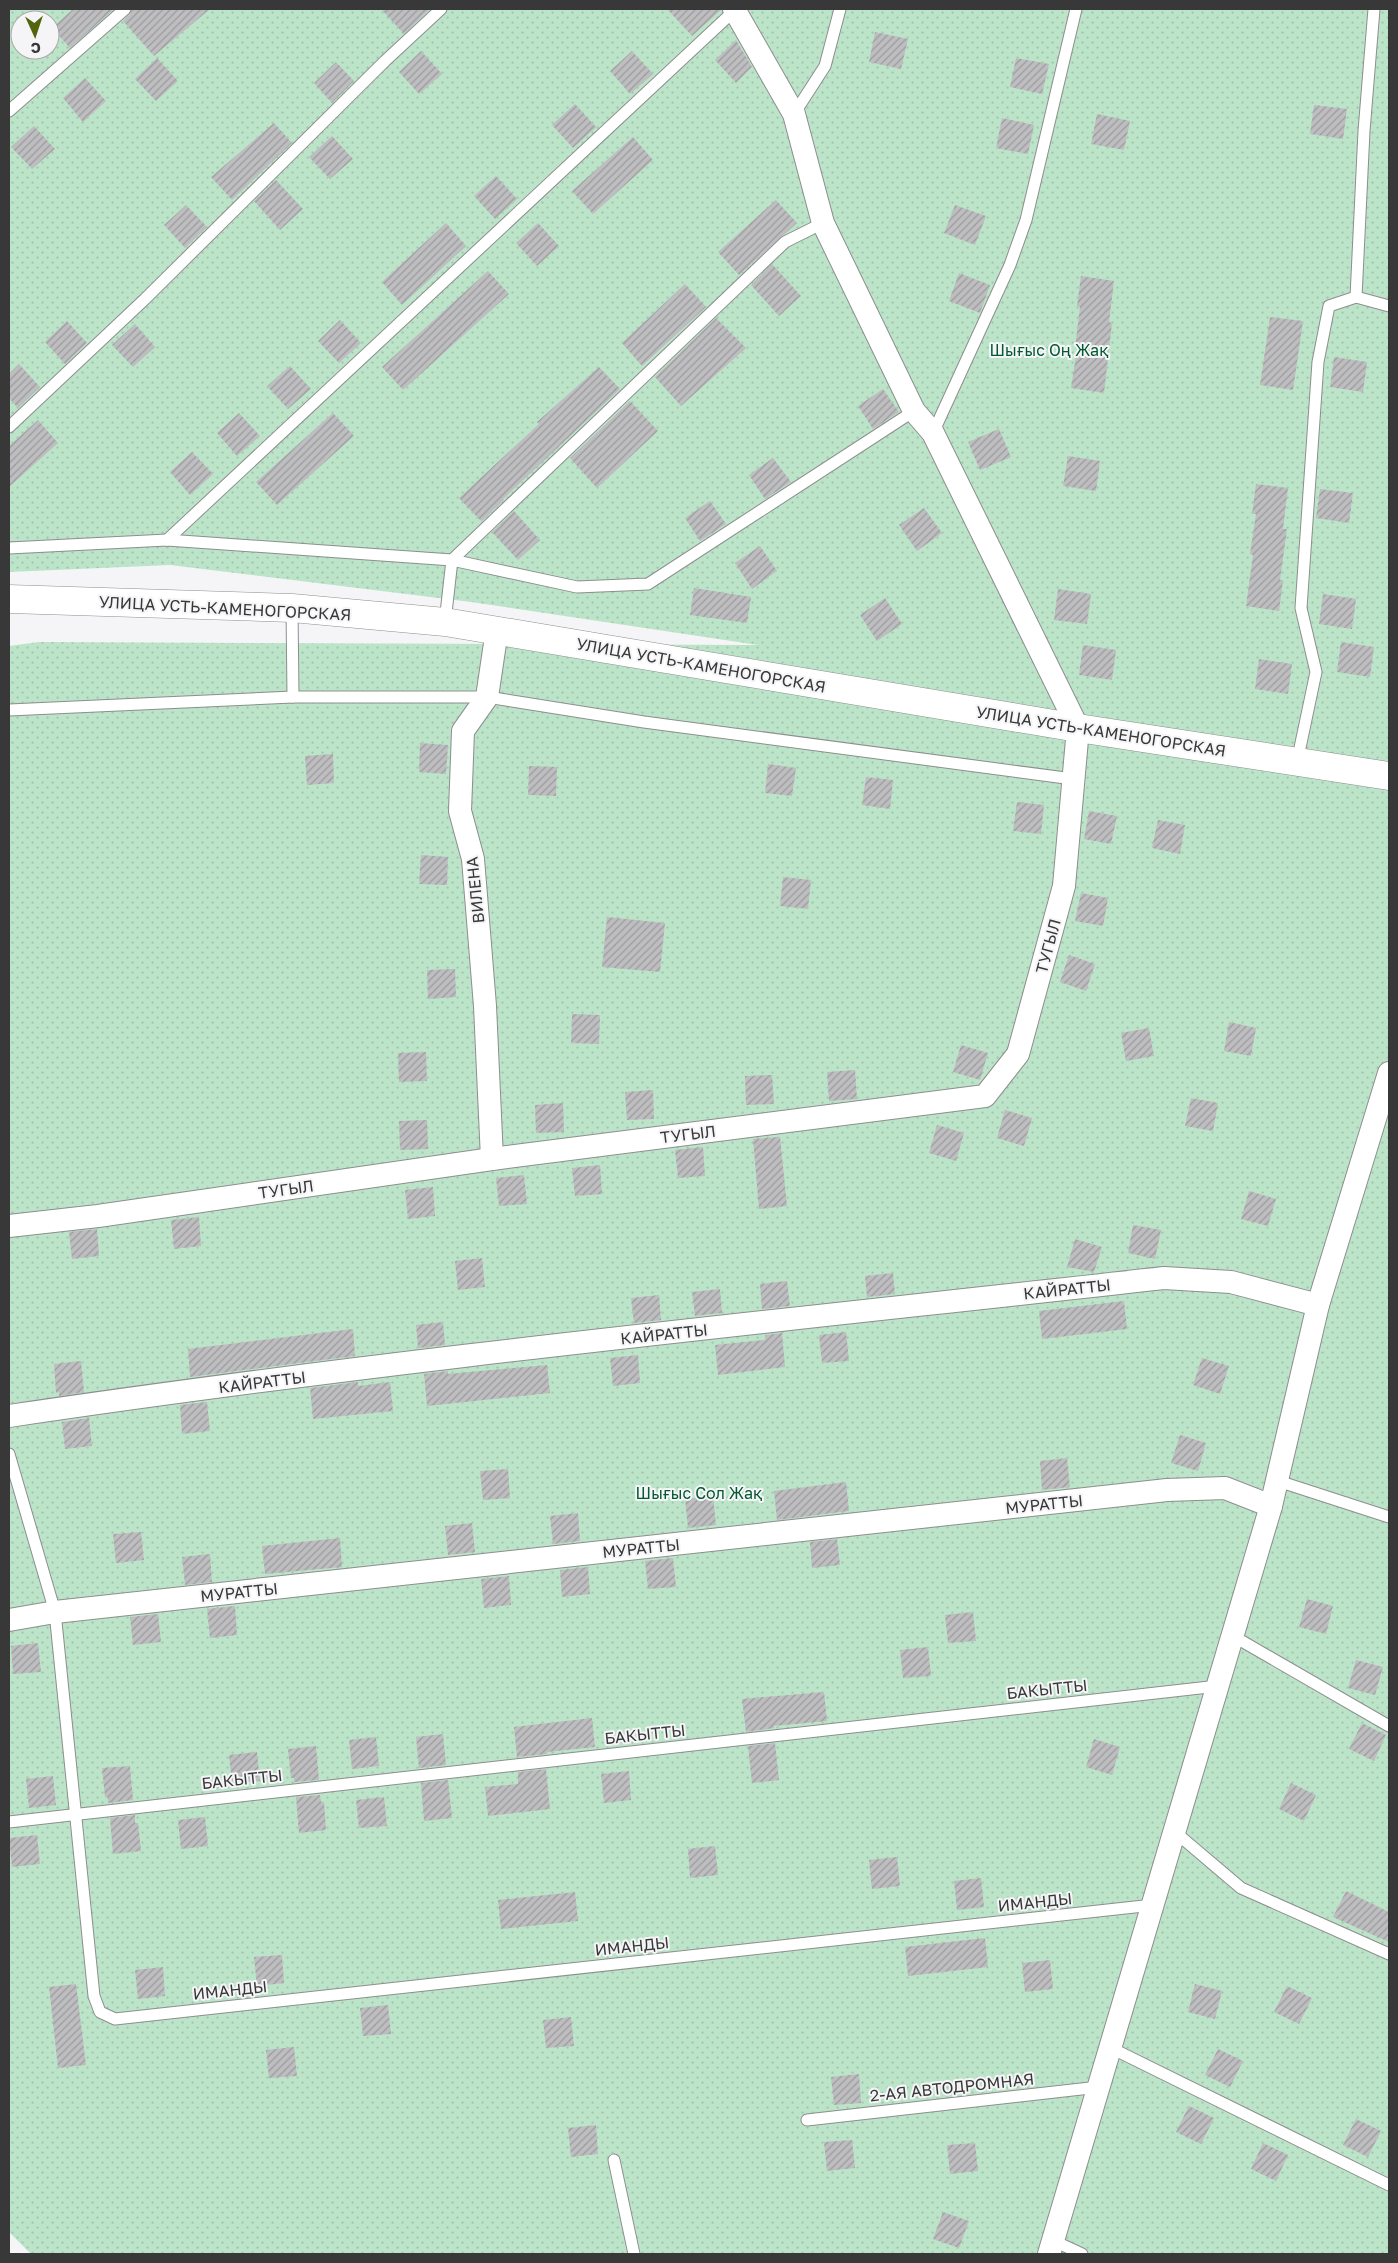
<svg xmlns="http://www.w3.org/2000/svg" width="1398" height="2263" font-family="'Golos Text',sans-serif">
<defs>
<pattern id="garden-dots" width="8" height="8" patternUnits="userSpaceOnUse" patternTransform="scale(1.25)"><rect width="8" height="8" fill="#bce4c9"/><path d="M2 2h.1M6 6h.1" fill="none" stroke="#a2c4ad" stroke-width="1.8" stroke-linecap="round"/></pattern>
<pattern id="building-hatch" width="6" height="6" patternUnits="userSpaceOnUse" patternTransform="scale(1.25)"><rect width="6" height="6" fill="#bebec0"/><path d="M-1 1l2-2M0 6l6-6M5 7l2-2" fill="none" stroke="#9b9b9d"/></pattern>
</defs>
<rect width="100%" height="100%" fill="#f5f5f7"/>
<path fill="url(#garden-dots)" fill-rule="evenodd" d="M9 9H1389V2254H31L9 2232V646L39 642 758 645 471 602 170 565 9 572ZM20 20H50V50H20Z"/>
<g fill="url(#building-hatch)">
<polygon points="73,9 114,9 70,48 52,28"/>
<polygon points="132,9 210,9 154,56 123,21 130,14"/>
<polygon points="381,9 430,9 404,34"/>
<polygon points="667,9 721,9 721,10 692,36"/>
<polygon points="875,32 908,39 901,69 869,62"/>
<polygon points="736,40 752,67 736,83 715,60"/>
<polygon points="421,51 442,74 419,94 399,72"/>
<polygon points="632,51 653,74 630,94 610,71"/>
<polygon points="157,58 178,81 156,101 135,79"/>
<polygon points="1016,58 1049,64 1042,94 1010,87"/>
<polygon points="336,62 354,81 332,103 314,83"/>
<polygon points="85,78 106,101 83,122 63,98"/>
<polygon points="575,104 596,127 573,148 552,125"/>
<polygon points="1314,105 1347,109 1343,139 1310,134"/>
<polygon points="1097,114 1130,121 1124,150 1091,144"/>
<polygon points="1002,118 1034,125 1028,154 996,148"/>
<polygon points="274,123 292,143 232,200 211,177"/>
<polygon points="34,126 55,149 32,169 11,147"/>
<polygon points="332,136 353,159 330,179 309,157"/>
<polygon points="633,137 653,160 593,214 572,191"/>
<polygon points="496,176 517,199 495,219 474,196"/>
<polygon points="276,180 303,209 280,230 254,201"/>
<polygon points="776,200 797,223 739,275 718,252"/>
<polygon points="186,205 207,227 185,248 164,225"/>
<polygon points="955,205 986,216 975,245 944,233"/>
<polygon points="446,223 466,246 402,305 382,282"/>
<polygon points="538,223 559,246 537,266 516,243"/>
<polygon points="772,264 801,296 779,316 751,285"/>
<polygon points="488,271 509,294 403,390 382,367"/>
<polygon points="959,273 990,285 980,313 949,301"/>
<polygon points="1081,276 1114,281 1109,322 1112,323 1104,393 1071,388 1077,349 1075,348 1080,307 1077,306"/>
<polygon points="685,284 706,307 642,366 622,343"/>
<polygon points="1270,317 1303,321 1293,390 1260,385"/>
<polygon points="716,318 746,348 681,406 655,377"/>
<polygon points="340,320 361,343 339,363 318,341"/>
<polygon points="67,321 87,343 65,364 45,342"/>
<polygon points="135,324 155,347 133,367 112,345"/>
<polygon points="1334,357 1367,362 1363,392 1330,387"/>
<polygon points="19,364 40,387 18,408 9,398 9,374"/>
<polygon points="290,366 311,389 288,409 267,386"/>
<polygon points="599,367 620,389 503,499 504,500 482,521 480,520 459,498 539,424 537,422"/>
<polygon points="883,389 899,412 873,429 858,406"/>
<polygon points="630,401 658,431 597,488 570,458"/>
<polygon points="239,413 260,436 237,456 217,433"/>
<polygon points="333,413 354,436 277,505 256,482"/>
<polygon points="38,420 58,443 9,487 9,446"/>
<polygon points="999,429 1011,457 980,470 968,442"/>
<polygon points="192,452 213,474 190,495 170,472"/>
<polygon points="1068,456 1100,461 1096,491 1063,486"/>
<polygon points="773,458 791,482 765,499 749,475"/>
<polygon points="1256,484 1288,488 1283,529 1287,529 1280,580 1283,580 1279,611 1246,606 1253,555 1250,554 1256,514 1252,514"/>
<polygon points="1320,489 1353,493 1349,523 1316,518"/>
<polygon points="710,501 726,524 700,541 685,518"/>
<polygon points="924,508 942,533 917,551 899,525"/>
<polygon points="514,511 540,540 518,560 492,532"/>
<polygon points="760,546 777,571 752,589 735,563"/>
<polygon points="694,588 751,597 747,623 690,615"/>
<polygon points="1058,589 1091,594 1087,624 1054,620"/>
<polygon points="1323,594 1356,599 1352,629 1319,624"/>
<polygon points="885,598 902,624 877,641 860,615"/>
<polygon points="1341,642 1374,647 1370,677 1337,672"/>
<polygon points="1083,645 1116,650 1112,680 1079,675"/>
<polygon points="1259,659 1292,664 1288,694 1255,689"/>
<polygon points="420,743 448,745 446,774 419,772"/>
<polygon points="333,754 334,783 307,785 305,756"/>
<polygon points="768,764 796,768 792,796 765,793"/>
<polygon points="529,766 557,767 556,796 528,795"/>
<polygon points="866,777 893,780 890,809 862,805"/>
<polygon points="1017,802 1044,805 1041,834 1013,831"/>
<polygon points="1089,811 1117,816 1111,844 1084,839"/>
<polygon points="1158,820 1185,825 1180,854 1152,848"/>
<polygon points="421,855 448,857 447,885 419,884"/>
<polygon points="783,877 811,880 808,909 780,906"/>
<polygon points="1081,893 1108,898 1103,926 1075,921"/>
<polygon points="607,917 665,923 660,972 602,967"/>
<polygon points="1069,955 1095,964 1086,991 1060,982"/>
<polygon points="455,969 456,997 428,999 427,970"/>
<polygon points="572,1014 600,1015 599,1044 571,1043"/>
<polygon points="1229,1022 1256,1028 1251,1056 1224,1051"/>
<polygon points="1149,1028 1154,1056 1126,1061 1121,1033"/>
<polygon points="961,1045 988,1053 980,1080 953,1072"/>
<polygon points="426,1052 427,1081 399,1082 398,1053"/>
<polygon points="855,1070 857,1099 829,1101 827,1072"/>
<polygon points="772,1075 774,1104 746,1105 745,1076"/>
<polygon points="653,1090 654,1119 627,1120 625,1092"/>
<polygon points="1191,1098 1218,1103 1213,1131 1185,1126"/>
<polygon points="563,1103 564,1132 536,1133 535,1105"/>
<polygon points="1005,1110 1032,1118 1024,1146 997,1138"/>
<polygon points="427,1120 428,1149 400,1150 399,1121"/>
<polygon points="937,1125 964,1133 956,1161 929,1153"/>
<polygon points="780,1137 787,1206 759,1209 753,1139"/>
<polygon points="703,1147 705,1176 678,1178 675,1150"/>
<polygon points="600,1165 602,1194 575,1196 572,1168"/>
<polygon points="524,1175 527,1204 499,1206 496,1178"/>
<polygon points="433,1187 435,1216 408,1219 405,1190"/>
<polygon points="1249,1191 1276,1199 1268,1226 1241,1219"/>
<polygon points="199,1217 201,1246 174,1249 171,1220"/>
<polygon points="1133,1225 1161,1230 1155,1259 1128,1253"/>
<polygon points="97,1229 99,1256 72,1259 69,1232"/>
<polygon points="1075,1239 1102,1247 1094,1272 1067,1267"/>
<polygon points="482,1258 485,1287 458,1290 455,1261"/>
<polygon points="893,1273 895,1294 867,1297 865,1276"/>
<polygon points="787,1281 790,1306 762,1309 760,1284"/>
<polygon points="720,1289 722,1313 695,1316 692,1292"/>
<polygon points="659,1295 661,1320 634,1323 631,1298"/>
<polygon points="1124,1301 1127,1329 1042,1339 1039,1311"/>
<polygon points="443,1322 445,1345 418,1348 416,1325"/>
<polygon points="353,1329 355,1356 190,1377 188,1349"/>
<polygon points="846,1332 849,1361 822,1363 819,1335"/>
<polygon points="782,1333 785,1367 718,1375 715,1345 765,1340 765,1335"/>
<polygon points="638,1355 640,1383 613,1386 610,1358"/>
<polygon points="1202,1358 1229,1366 1220,1394 1193,1385"/>
<polygon points="81,1361 84,1392 59,1396 59,1392 56,1393 54,1364"/>
<polygon points="547,1365 550,1393 427,1406 424,1374 448,1371 448,1374"/>
<polygon points="358,1382 358,1386 390,1382 393,1411 313,1419 310,1388"/>
<polygon points="207,1402 210,1431 182,1434 180,1405"/>
<polygon points="89,1418 92,1446 65,1449 62,1422"/>
<polygon points="1180,1435 1206,1443 1198,1471 1171,1463"/>
<polygon points="1067,1458 1070,1487 1042,1490 1040,1461"/>
<polygon points="508,1469 510,1498 483,1500 480,1471"/>
<polygon points="846,1482 849,1511 777,1520 774,1491"/>
<polygon points="713,1496 716,1525 688,1528 685,1499"/>
<polygon points="578,1513 580,1541 553,1544 550,1516"/>
<polygon points="472,1523 475,1552 448,1555 445,1526"/>
<polygon points="141,1532 144,1560 116,1563 113,1534"/>
<polygon points="340,1538 342,1567 265,1574 262,1546"/>
<polygon points="837,1539 840,1565 812,1568 810,1542"/>
<polygon points="210,1554 212,1582 185,1585 182,1557"/>
<polygon points="673,1558 676,1587 648,1589 645,1561"/>
<polygon points="588,1567 590,1594 562,1597 560,1570"/>
<polygon points="509,1576 511,1605 484,1608 481,1579"/>
<polygon points="1307,1599 1333,1606 1326,1634 1299,1627"/>
<polygon points="235,1606 237,1635 210,1638 207,1609"/>
<polygon points="973,1612 976,1641 948,1643 945,1615"/>
<polygon points="158,1614 161,1642 133,1645 130,1617"/>
<polygon points="38,1643 41,1672 13,1674 11,1646"/>
<polygon points="928,1647 931,1676 903,1678 900,1650"/>
<polygon points="1356,1660 1383,1667 1375,1695 1348,1688"/>
<polygon points="824,1692 827,1721 774,1726 774,1728 746,1732 742,1699"/>
<polygon points="592,1718 595,1747 547,1752 547,1754 517,1757 514,1727"/>
<polygon points="1362,1723 1386,1735 1374,1761 1349,1749"/>
<polygon points="443,1734 446,1765 419,1768 416,1737"/>
<polygon points="376,1737 379,1766 352,1769 349,1740"/>
<polygon points="1094,1739 1120,1747 1112,1775 1086,1767"/>
<polygon points="775,1743 779,1780 752,1783 748,1746"/>
<polygon points="316,1746 319,1780 294,1782 294,1778 291,1778 288,1749"/>
<polygon points="257,1752 260,1781 232,1783 229,1755"/>
<polygon points="130,1766 133,1800 108,1803 108,1797 105,1797 102,1768"/>
<polygon points="546,1769 550,1809 488,1816 485,1787 518,1784 518,1772"/>
<polygon points="629,1771 631,1800 604,1803 601,1774"/>
<polygon points="53,1776 56,1805 29,1808 26,1779"/>
<polygon points="448,1780 452,1818 424,1821 421,1783"/>
<polygon points="1291,1783 1316,1795 1304,1821 1279,1809"/>
<polygon points="320,1795 321,1802 324,1802 326,1830 299,1833 296,1797"/>
<polygon points="384,1797 387,1826 359,1828 356,1800"/>
<polygon points="135,1815 135,1823 138,1823 141,1851 113,1854 110,1818"/>
<polygon points="205,1817 208,1846 181,1849 178,1820"/>
<polygon points="37,1835 40,1864 12,1867 9,1838"/>
<polygon points="715,1846 718,1875 690,1878 688,1849"/>
<polygon points="897,1857 900,1886 872,1889 869,1860"/>
<polygon points="981,1878 984,1907 957,1910 954,1881"/>
<polygon points="1346,1891 1389,1912 1389,1942 1333,1917"/>
<polygon points="575,1892 578,1921 501,1929 498,1900"/>
<polygon points="985,1938 988,1967 908,1976 905,1947"/>
<polygon points="282,1955 284,1983 257,1986 254,1957"/>
<polygon points="1050,1960 1053,1989 1025,1992 1022,1963"/>
<polygon points="163,1967 165,1996 138,1999 135,1970"/>
<polygon points="76,1984 86,2065 58,2068 49,1987"/>
<polygon points="1195,1984 1222,1991 1215,2019 1188,2012"/>
<polygon points="1287,1986 1312,1998 1299,2024 1274,2012"/>
<polygon points="388,2005 391,2034 363,2036 360,2008"/>
<polygon points="571,2017 574,2046 546,2048 543,2020"/>
<polygon points="294,2047 297,2076 269,2078 266,2050"/>
<polygon points="1218,2049 1243,2061 1230,2087 1205,2075"/>
<polygon points="859,2074 861,2103 834,2105 831,2077"/>
<polygon points="1189,2106 1214,2118 1201,2144 1176,2132"/>
<polygon points="1356,2119 1381,2131 1368,2157 1343,2145"/>
<polygon points="596,2125 598,2154 571,2157 568,2128"/>
<polygon points="852,2140 855,2168 827,2171 824,2142"/>
<polygon points="975,2143 978,2171 950,2174 947,2145"/>
<polygon points="1263,2143 1288,2155 1276,2181 1251,2169"/>
<polygon points="943,2212 969,2221 959,2248 933,2239"/>
</g>
<g fill="none" stroke-linecap="round" stroke-linejoin="round">
<defs>
<g id="lane">
<polyline points="1374,9 1364,131 1356,297 1389,306"/>
<polyline points="9,111 125,9"/>
<polyline points="794,114 825,66 840,9"/>
<polyline points="9,427 145,299 385,61 441,9"/>
<polyline points="933,433 1010,265 1026,220 1076,9"/>
<polyline points="167,540 735,10"/>
<polyline points="9,548 167,540 452,560 577,587 648,584 914,411"/>
<polyline points="292,608 293,697"/>
<polyline points="445,622 452,560 785,242 823,223"/>
<polyline points="9,710 293,697 487,697 644,722 1073,779"/>
<polyline points="1297,762 1316,672 1301,608 1318,362 1329,306 1356,297"/>
<polyline points="9,1454 55,1612 94,1996 100,2012 115,2019 1153,1905"/>
<polyline points="1278,1481 1389,1517"/>
<polyline points="1233,1636 1389,1726"/>
<polyline points="9,1822 1218,1686"/>
<polyline points="1175,1832 1241,1888 1389,1954"/>
<polyline points="1111,2048 1389,2185"/>
<polyline points="807,2120 1099,2087"/>
<polyline points="614,2160 634,2254"/>
<polyline points="1054,2241 1082,2254"/>
</g>
<g id="street">
<polyline points="492,1159 485,1006 473,859 460,811 463,731 487,697 497,630"/>
<polyline points="9,1226 98,1216 492,1159 985,1096 1018,1054 1064,886 1078,728 933,433 914,411 823,223 794,114 734,9"/>
<path d="M9 1416C392 1359 779 1321 1164 1278L1231 1282 1318 1305"/>
<polyline points="9,1620 55,1612 1167,1490 1225,1488 1271,1506"/>
<polyline points="1049,2254 1271,1506 1318,1305 1389,1073"/>
</g>
<polyline id="secondary" points="9,599 292,608 445,622 1078,728 1389,776"/>
</defs>
<use href="#lane" stroke="#8d8e8f" stroke-width="13"/>
<use href="#street" stroke="#8d8e8f" stroke-width="24"/>
<use href="#secondary" stroke="#8d8e8f" stroke-width="29"/>
<use href="#lane" stroke="#fff" stroke-width="11"/>
<use href="#street" stroke="#fff" stroke-width="22"/>
<use href="#secondary" stroke="#fff" stroke-width="28"/>
</g>
<g text-anchor="middle" stroke-width="4" stroke-linejoin="round" paint-order="stroke">
<g font-size="16" fill="#035932" stroke="#f5f5f7">
<text x="1049" y="356">Шығыс Оң Жақ</text>
<text x="699" y="1499">Шығыс Сол Жақ</text>
</g>
<g font-size="16" fill="#383839" stroke="#f5f5f7">
<text transform="translate(225 608) rotate(3)" y="6">УЛИЦА УСТЬ-КАМЕНОГОРСКАЯ</text>
<text transform="translate(701 665) rotate(10)" y="6">УЛИЦА УСТЬ-КАМЕНОГОРСКАЯ</text>
<text transform="translate(1101 731) rotate(9)" y="6">УЛИЦА УСТЬ-КАМЕНОГОРСКАЯ</text>
<text transform="translate(475 890) rotate(-96)" y="6">ВИЛЕНА</text>
<text transform="translate(1048 946) rotate(-75)" y="6">ТУГЫЛ</text>
<text transform="translate(688 1134) rotate(-7)" y="6">ТУГЫЛ</text>
<text transform="translate(286 1189) rotate(-8)" y="6">ТУГЫЛ</text>
<text transform="translate(1067 1289) rotate(-6)" y="6">КАЙРАТТЫ</text>
<text transform="translate(664 1334) rotate(-6)" y="6">КАЙРАТТЫ</text>
<text transform="translate(262 1382) rotate(-7)" y="6">КАЙРАТТЫ</text>
<text transform="translate(1044 1504) rotate(-6)" y="6">МУРАТТЫ</text>
<text transform="translate(641 1548) rotate(-6)" y="6">МУРАТТЫ</text>
<text transform="translate(239 1592) rotate(-6)" y="6">МУРАТТЫ</text>
<text transform="translate(1047 1689) rotate(-6)" y="6">БАКЫТТЫ</text>
<text transform="translate(645 1734) rotate(-6)" y="6">БАКЫТТЫ</text>
<text transform="translate(242 1779) rotate(-6)" y="6">БАКЫТТЫ</text>
<text transform="translate(1035 1902) rotate(-6)" y="6">ИМАНДЫ</text>
<text transform="translate(632 1946) rotate(-6)" y="6">ИМАНДЫ</text>
<text transform="translate(230 1990) rotate(-6)" y="6">ИМАНДЫ</text>
<text transform="translate(952 2087) rotate(-6)" y="6">2-АЯ АВТОДРОМНАЯ</text>
</g>
</g>
<rect width="1398" height="2263" fill="none" stroke="#383839" stroke-width="20"/>
<g transform="translate(35 35) rotate(177)"><circle r="24" fill="#f5f5f7" stroke="#a9a9ab"/>
<path d="M0-4L9 19L0 12L-9 19Z" fill="#53640c"/>
<text y="-8" font-size="14" font-weight="bold" text-anchor="middle" fill="#383839">С</text>
</g>
</svg>
